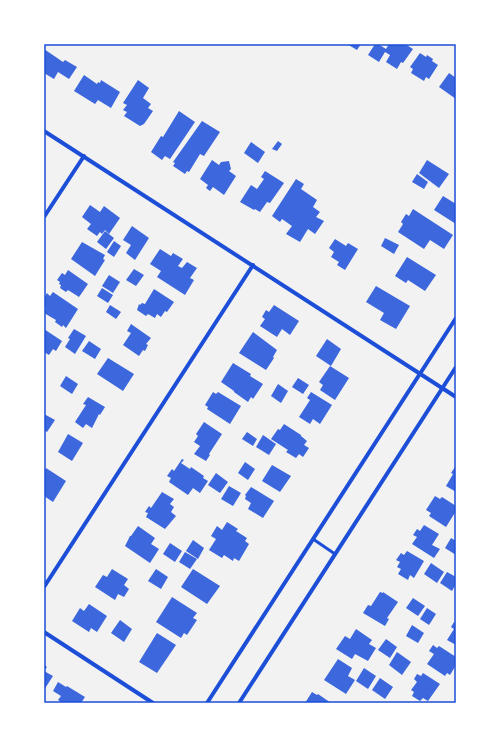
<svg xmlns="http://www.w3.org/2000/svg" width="500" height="747" font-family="Karla,sans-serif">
<rect width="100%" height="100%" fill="#f2f2f2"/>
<g fill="#3d67dc">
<polygon points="347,44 361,44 357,50"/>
<polygon points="375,44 378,44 386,49 389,44 405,44 413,49 403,63 401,62 397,69 386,62 390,55 385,52 379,62 368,55"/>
<polygon points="44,49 63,62 65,60 77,67 69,79 58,72 54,79 44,73"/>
<polygon points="420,53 426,57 427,55 433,59 432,61 438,65 429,79 426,77 424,81 411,73 413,69 410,67"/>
<polygon points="449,73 456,78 456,99 439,87"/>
<polygon points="84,75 97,84 98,82 100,83 101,80 120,92 111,108 98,100 95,104 74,91"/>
<polygon points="138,80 149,88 143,98 151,104 148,108 153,111 144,124 140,126 124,116 127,112 123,110 127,105 123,103"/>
<polygon points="179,111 195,122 170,159 165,156 162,160 151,152 161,136 163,137"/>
<polygon points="202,121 220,132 204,156 200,154 189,172 187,171 185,174 173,166 175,163 173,162"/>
<polygon points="278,141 282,144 277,151 272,149"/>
<polygon points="251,142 265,152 258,163 244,153"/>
<polygon points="212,160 219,165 221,162 229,161 231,169 229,171 236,176 224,195 213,187 210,191 206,188 208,185 200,179"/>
<polygon points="427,160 449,174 439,188 419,173"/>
<polygon points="265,171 284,183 270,203 267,202 260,212 255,209 254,210 240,202 251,185 257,189 264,179 261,177"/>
<polygon points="417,174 428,182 424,189 412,182"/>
<polygon points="296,179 304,184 301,189 317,200 313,207 320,212 316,217 324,221 315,234 308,229 300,242 286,234 292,226 282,219 280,222 272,216"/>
<polygon points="443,196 456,204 456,224 434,210"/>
<polygon points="90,205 100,212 104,206 120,218 109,234 105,230 102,234 100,232 97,236 87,229 91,224 82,217"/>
<polygon points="413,209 453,235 444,249 430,240 424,249 398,232 403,224 401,222 406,214 409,216"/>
<polygon points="132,226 149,238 135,260 126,253 131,245 123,240"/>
<polygon points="105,231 114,238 106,249 97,242"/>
<polygon points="385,238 399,245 394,254 381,246"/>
<polygon points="335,239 346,246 348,243 358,249 345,270 337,265 339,262 331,257 334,252 329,248"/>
<polygon points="114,241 121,246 114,257 107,252"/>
<polygon points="82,242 105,255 103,259 105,260 95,276 71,259"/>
<polygon points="160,249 171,256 173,253 183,259 178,266 182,268 187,262 197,268 190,278 194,280 185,295 157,277 161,271 150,264"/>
<polygon points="407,257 436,275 425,291 408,280 406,283 395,276"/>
<polygon points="134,269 144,275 136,286 126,280"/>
<polygon points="68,270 88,284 79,297 68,290 66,292 60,288 61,285 59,284 60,282 57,280 62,273 65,275"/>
<polygon points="109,275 120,282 113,293 102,286"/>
<polygon points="376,286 410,306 396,329 380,320 384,313 366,302"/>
<polygon points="102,288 113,295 108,303 97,296"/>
<polygon points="154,289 174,302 167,312 165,311 161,317 157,314 155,318 148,314 146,316 137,310 139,304 140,305 142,303 145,304"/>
<polygon points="53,292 78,309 66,328 63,325 62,327 55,322 56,320 44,313 46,308 44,307 44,298 47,293 50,296"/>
<polygon points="110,305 121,312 116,319 106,312"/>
<polygon points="274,305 299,321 290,335 282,329 277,337 260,326 265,319 262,317 266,310 269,312"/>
<polygon points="131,324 151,338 146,344 148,345 145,351 143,350 139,356 123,345 131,333 127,331"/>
<polygon points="44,329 62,341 56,351 53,349 49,355 44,352"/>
<polygon points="74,329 86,336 75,354 65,347 70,339 68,338"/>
<polygon points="253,332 277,350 273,357 274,358 266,370 239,353"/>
<polygon points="327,339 341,349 331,366 316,356"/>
<polygon points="89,341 101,349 95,359 82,351"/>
<polygon points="108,358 134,374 123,391 97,374"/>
<polygon points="233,363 251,374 250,376 263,384 253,399 251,397 248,402 234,392 234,391 221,382"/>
<polygon points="330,366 349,378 335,400 320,390 323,385 319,382"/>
<polygon points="66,376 78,384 72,394 60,386"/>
<polygon points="298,378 309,385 303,394 292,387"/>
<polygon points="278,384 288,391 281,403 271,396"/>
<polygon points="213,392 216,394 218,392 241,406 230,424 207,409 208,407 205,405"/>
<polygon points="311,392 332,405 320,424 313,419 310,424 299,417 310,400 307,398"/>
<polygon points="88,397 105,407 100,415 99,414 92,428 86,424 83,428 75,422 86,405 83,404"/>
<polygon points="44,414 55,420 47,432 44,430"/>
<polygon points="204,422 222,434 209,454 210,455 206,461 194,454 200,446 194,442 198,436 196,434"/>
<polygon points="284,424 301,435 301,436 307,441 304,445 309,448 303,457 299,454 296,458 286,452 288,450 271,439 278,429 280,430"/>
<polygon points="247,432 257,439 253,446 242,439"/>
<polygon points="68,434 83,443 72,461 58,452"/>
<polygon points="263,435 276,444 269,455 256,447"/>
<polygon points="182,459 184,460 181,463 190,469 191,467 204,476 203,478 208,481 200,493 193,488 188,495 169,482 171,478 167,476 172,469 174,471"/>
<polygon points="245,462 255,469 248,480 238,473"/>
<polygon points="272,465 291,476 280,492 262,481"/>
<polygon points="455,467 456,468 456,492 446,486 453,474 451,473"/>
<polygon points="46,468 66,481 53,502 44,496 44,471"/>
<polygon points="216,473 228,482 220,493 208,485"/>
<polygon points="229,486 241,493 233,506 221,499"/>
<polygon points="251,487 274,501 263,518 248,509 251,503 245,499 246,496 245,495"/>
<polygon points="162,492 174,499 170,504 174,507 171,512 176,516 165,529 146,517 148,513 145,512 149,506 151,508"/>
<polygon points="435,496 440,499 442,497 456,506 456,511 446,527 429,516 431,513 426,510"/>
<polygon points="227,522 238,529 236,531 247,538 245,541 249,544 239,561 234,558 233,561 224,555 222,558 209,550 216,539 211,536 217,526 222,530"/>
<polygon points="424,525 439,534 432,545 440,549 434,558 412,544 417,537 413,535 417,529 420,531"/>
<polygon points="138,526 155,538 151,544 159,549 150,563 125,546 130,536 131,536"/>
<polygon points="451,538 456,541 456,555 445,548"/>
<polygon points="193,540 204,548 198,559 186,551"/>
<polygon points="170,543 182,551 175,562 163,554"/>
<polygon points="407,551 424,561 414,578 410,575 408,580 398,574 401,569 397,567 400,562 396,560 401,553 404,555"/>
<polygon points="185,552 197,559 190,569 179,562"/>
<polygon points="431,563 444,572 437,583 424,574"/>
<polygon points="112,569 128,579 124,585 129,589 124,597 118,594 115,600 95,587 103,575 107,577"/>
<polygon points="156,569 168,577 161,589 148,581"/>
<polygon points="193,569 220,586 207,604 181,587"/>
<polygon points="447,572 456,577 456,584 452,591 440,583"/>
<polygon points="380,592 383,593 383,592 398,602 387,618 389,619 385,626 363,613 368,605 371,606"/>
<polygon points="172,597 197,613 193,618 197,620 187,635 184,633 181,638 156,622"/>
<polygon points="413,598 425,606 418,616 406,608"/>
<polygon points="89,604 107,616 97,632 91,628 89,632 72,621 80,608 84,611"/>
<polygon points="427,608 436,614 429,625 420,619"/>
<polygon points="120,620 132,629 124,642 111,633"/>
<polygon points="454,622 456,623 456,645 447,640 454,629 451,627"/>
<polygon points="412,625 424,633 418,643 406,636"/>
<polygon points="356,629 372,640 369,644 376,648 368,661 355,654 352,659 336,649 345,636 350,639"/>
<polygon points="157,633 176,645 157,673 139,662"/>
<polygon points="386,639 397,647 390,658 378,650"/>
<polygon points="433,645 437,648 439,646 456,657 456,665 450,675 447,673 445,676 427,664 434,654 429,651"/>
<polygon points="397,652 411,662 402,675 389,665"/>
<polygon points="338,659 352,668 348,676 355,680 346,694 324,680"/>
<polygon points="44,665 47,667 44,671 53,676 44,690"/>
<polygon points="364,668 376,676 368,689 356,681"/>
<polygon points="423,673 440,684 428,701 423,698 420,701 412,696 414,692 411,690 417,682 414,679 417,674 421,676"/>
<polygon points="380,678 393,687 385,699 372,690"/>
<polygon points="58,682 66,687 67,686 85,697 81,703 62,703 58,700 61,696 53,691"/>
<polygon points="312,692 317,695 318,694 331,703 305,703"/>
</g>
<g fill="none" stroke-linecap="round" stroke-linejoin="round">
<polyline stroke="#1d4ed8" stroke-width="3" points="313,539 335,554"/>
<g stroke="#1d4ed8" stroke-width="4">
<polyline points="44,131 456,397"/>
<polyline points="44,217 84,156"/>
<polyline points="44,587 253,265"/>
<polyline points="44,632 153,703"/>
<polyline points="207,703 456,318"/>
<polyline points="239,703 456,367"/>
</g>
</g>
<rect width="500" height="747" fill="none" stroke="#ffffff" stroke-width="90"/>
<rect x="45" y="45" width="410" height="657" fill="none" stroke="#1d4ed8" stroke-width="1.5"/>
</svg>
